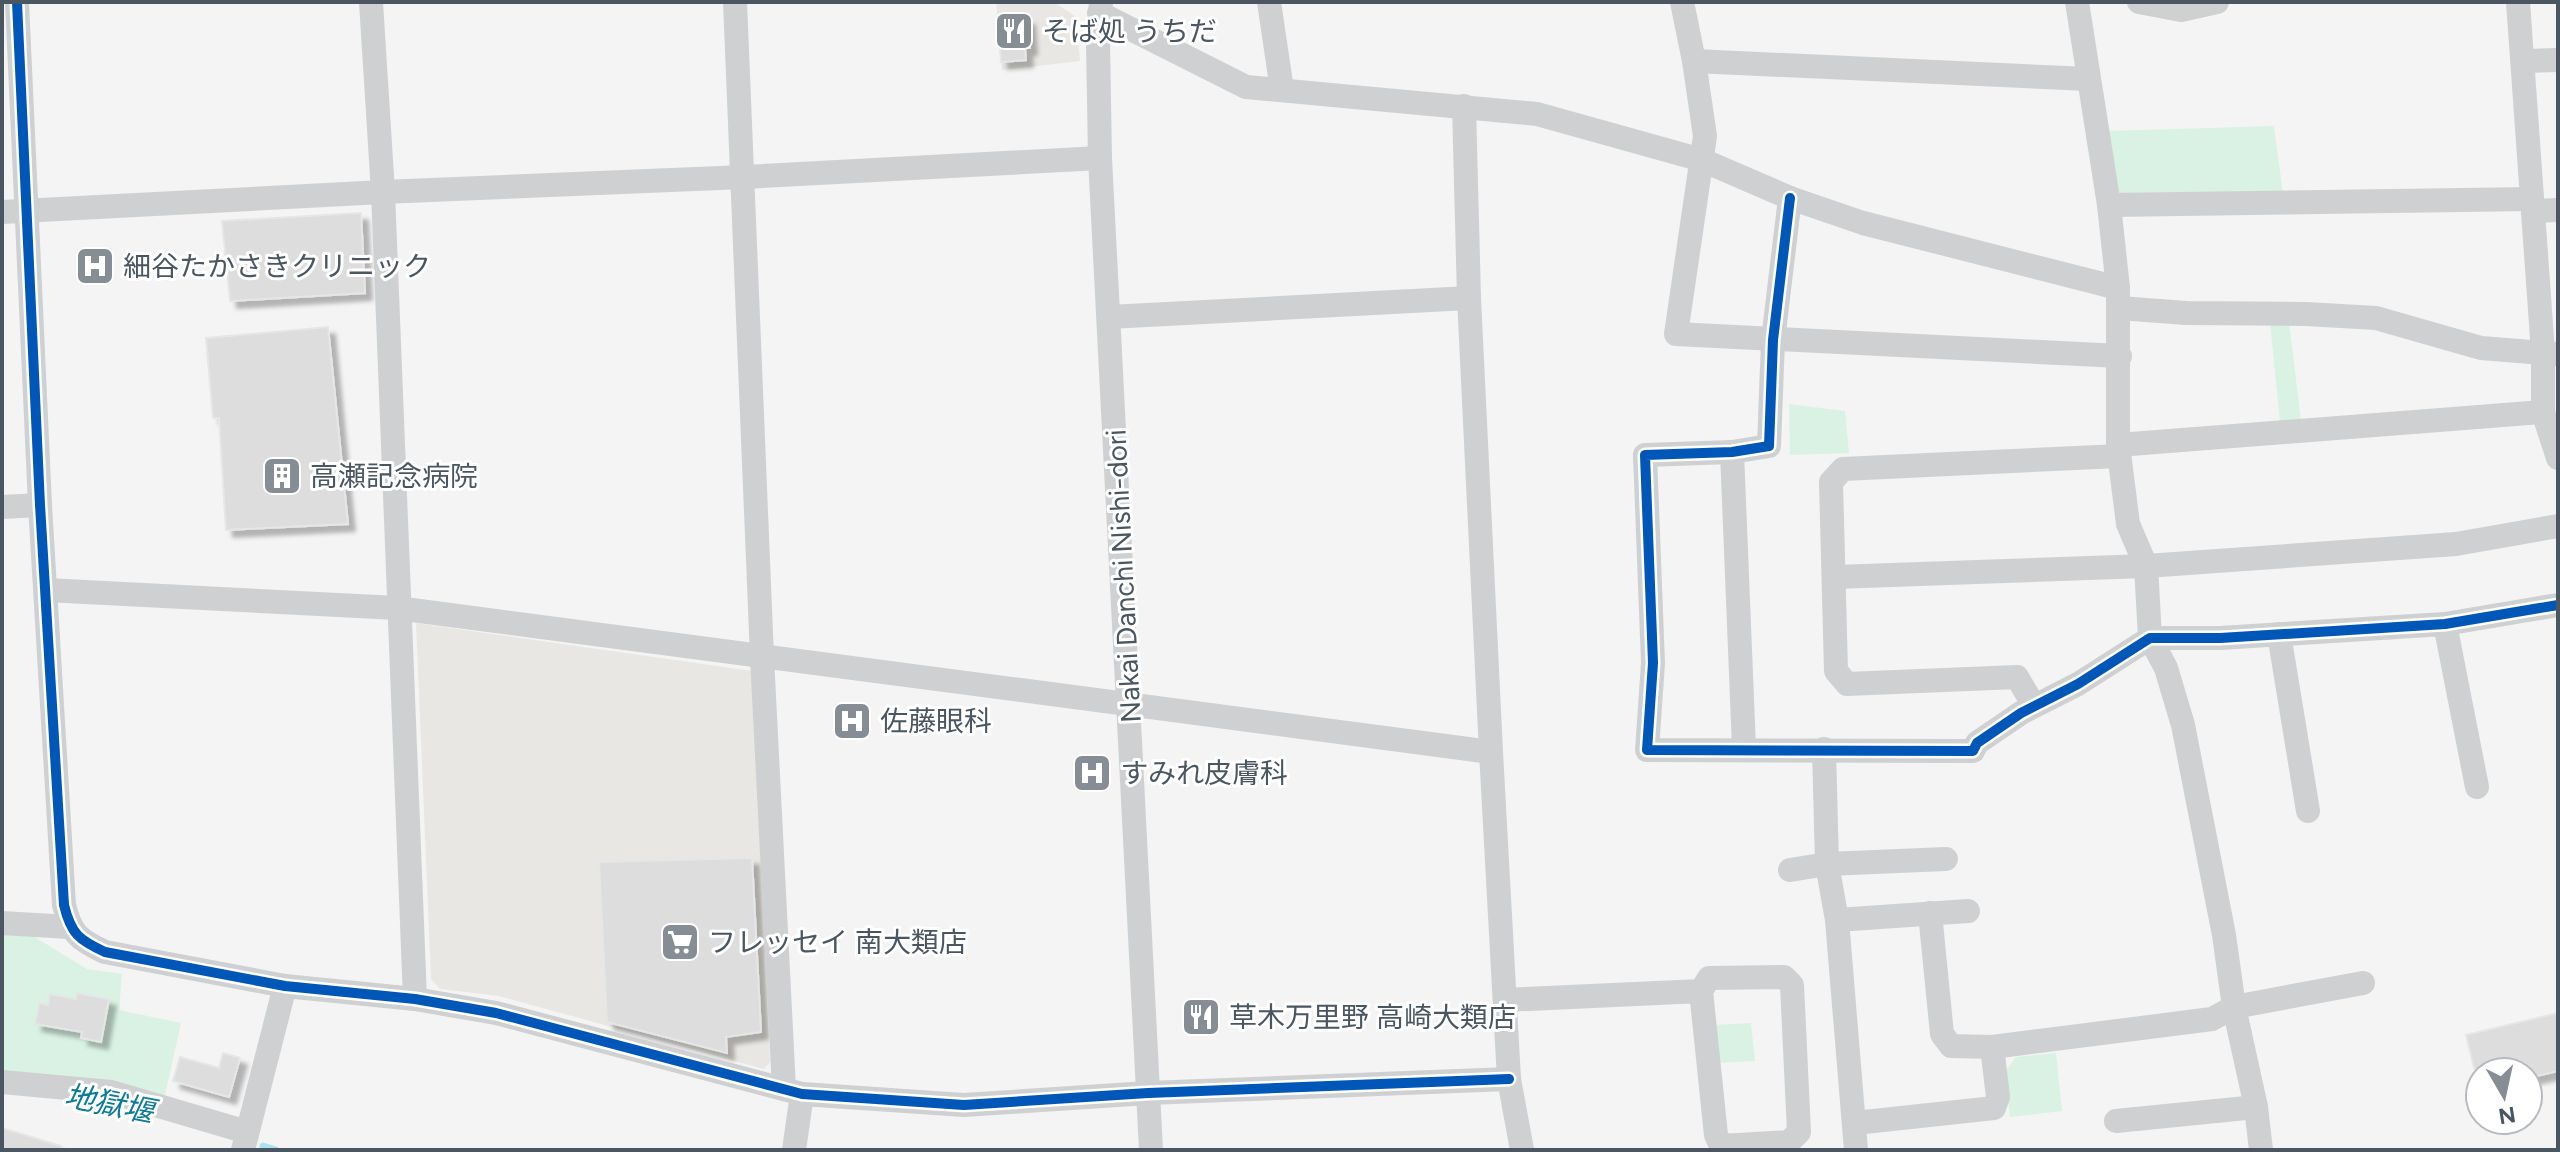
<svg xmlns="http://www.w3.org/2000/svg" width="2560" height="1152" font-family="Figtree,'Noto Sans JP',sans-serif">
<defs>
<filter id="shadow"><feDropShadow dx="7" dy="7" stdDeviation="2" flood-color="#0004"/></filter>
</defs>
<rect width="100%" height="100%" fill="#f4f4f4"/>
<g fill="#e8e7e3">
<polygon points="996,2 1054,2 1076,17 1080,61 1002,70"/>
<polygon points="416,623 752,671 770,1062 764,1069 499,996 440,989 431,979"/>
</g>
<g fill="#d9f2e3">
<polygon points="2274,126 2283,194 2122,195 2116,189 2107,131"/>
<polygon points="2289,321 2301,421 2280,422 2270,322"/>
<polygon points="1789,404 1845,411 1849,453 1790,455"/>
<polygon points="2,932 28,933 87,969 122,974 119,1010 181,1023 164,1099 2,1075"/>
<polygon points="1751,1023 1755,1061 1717,1063 1713,1025"/>
<polygon points="2056,1053 2062,1111 2010,1117 2005,1072 2016,1057"/>
</g>
<g fill="none" stroke-linecap="round" stroke-linejoin="round">
<polyline stroke="#aee2f0" stroke-width="7" points="263,1146 276,1150"/>
</g>
<g fill="#ddddde" stroke="#e5e6e7" stroke-width="2" filter="url(#shadow)">
<polygon points="1028,18 1030,48 1025,48 1026,60 1001,62 998,21"/>
<polygon points="361,213 365,293 230,301 222,221"/>
<polygon points="328,327 348,524 226,530 219,418 213,418 206,338"/>
<polygon points="752,858 761,1032 726,1037 727,1053 607,1022 599,862"/>
<polygon points="77,993 109,999 101,1042 81,1038 82,1032 35,1024 39,1003 48,1005 50,994 76,999"/>
<polygon points="2558,1013 2558,1071 2528,1078 2528,1072 2475,1072 2466,1035"/>
<polygon points="223,1053 240,1058 229,1097 173,1081 180,1057 219,1068"/>
<polygon points="2,1128 61,1146 61,1150 2,1150"/>
</g>
<g fill="none" stroke-linecap="round" stroke-linejoin="round">
<g stroke="#ced0d2" stroke-width="24">
<path d="M17 2 40 505 64 905C71 934 79 940 105 952L285 986 415 999 496 1013 802 1094 964 1105 1148 1093 1509 1079"/>
<polyline points="371,2 383,192 415,999"/>
<polyline points="735,2 762,657 784,1089"/>
<polyline points="1101,2 1098,42 1100,158 1151,1150"/>
<polyline points="1269,2 1282,90"/>
<polyline points="1682,2 1694,61 1705,136 1676,334 2120,356"/>
<polyline points="2077,2 2109,205 2118,288 2118,445 2128,524 2146,566 2150,638 2166,668 2183,725 2224,935 2234,1007 2256,1107 2261,1150"/>
<polyline points="2139,2 2181,10 2217,2"/>
<polyline points="2518,2 2543,352 2543,412 2558,458"/>
<polyline points="1099,13 1246,87 1537,114 1702,160 1790,198 1863,223 2118,288"/>
<polyline points="1694,61 2088,79"/>
<polyline points="2523,61 2558,60"/>
<polyline points="1464,106 1469,298 1491,752 1509,1079 1522,1150"/>
<polyline points="1790,198 1773,340 1769,446 1732,452 1645,455 1653,663 1647,750 1973,751 1977,743 2021,713 2078,684 2150,638 2220,638 2445,624 2558,605"/>
<polyline points="2109,205 2532,199"/>
<polyline points="2533,211 2558,210"/>
<polyline points="2,212 383,192 744,177 1100,158"/>
<polyline points="2119,308 2186,313 2306,314 2376,318 2481,348 2556,354"/>
<polyline points="1109,317 1469,298"/>
<polyline points="2118,445 2543,412"/>
<polyline points="1732,452 1744,748"/>
<polyline points="2,507 40,505"/>
<polyline points="1835,577 2146,566 2456,544 2558,526"/>
<polyline points="46,590 397,608 1491,752"/>
<polyline points="2445,624 2477,787"/>
<polyline points="2279,634 2308,811"/>
<polyline points="2034,706 2017,677 1847,684 1836,671 1831,482 1843,469 2119,456"/>
<polyline points="1824,749 1827,864 1837,920 1856,1150"/>
<polyline points="1790,870 1827,864 1946,859"/>
<polyline points="1930,913 1942,1034 1951,1046 1992,1047 2212,1019 2234,1007 2363,983"/>
<polyline points="1837,920 1968,911"/>
<polyline points="2,923 69,927"/>
<polyline points="1505,1000 1701,991 1709,978 1784,977 1792,985 1799,1132 1789,1142 1721,1146 1716,1135 1701,991"/>
<polyline points="2,1082 111,1092 247,1132"/>
<polyline points="2116,1121 2256,1107"/>
<polyline points="1855,1123 1994,1108 1998,1097 1992,1047"/>
<polyline points="243,1150 285,986"/>
<polyline points="794,1150 802,1094"/>
</g>
<defs>
<g id="cycleway">
<path d="M17 2 40 505 64 905C71 934 79 940 105 952L285 986 415 999 496 1013 802 1094 964 1105 1148 1093 1509 1079"/>
<polyline points="1790,198 1773,340 1769,446 1732,452 1645,455 1653,663 1647,750 1973,751 1977,743 2021,713 2078,684 2150,638 2220,638 2445,624 2558,605"/>
</g>
</defs>
<use href="#cycleway" stroke="#fff" stroke-width="15"/>
<use href="#cycleway" stroke="#0057b8" stroke-width="10"/>
</g>
<defs>
<symbol id="restaurant-square" viewBox="-11 -11 22 22"><rect x="-9" y="-9" width="18" height="18" rx="4" fill="#868d94" stroke="#fff"/><path d="M-5-6h1v4h1v-4h1v4h1v-4h1v5L-1.5 .5V6h-2V.5L-5-1ZM5-6V6H3V1.5H1.5Q1.5-4 5-6Z" fill="#fff"/></symbol>
<symbol id="hospital-square" viewBox="-11 -11 22 22"><rect x="-9" y="-9" width="18" height="18" rx="4" fill="#868d94" stroke="#fff"/><path d="M-5-5h3v3.5h4V-5h3V5h-3V1.5h-4V5h-3Z" fill="#fff"/></symbol>
<symbol id="building-square" viewBox="-11 -11 22 22"><rect x="-9" y="-9" width="18" height="18" rx="4" fill="#868d94" stroke="#fff"/><path d="M-4-6H4V6H1V3H-1V6H-4ZM-2.5-4.3h1.7v1.8h-1.7ZM.8-4.3h1.7v1.8H.8ZM-2.5-1h1.7V.8h-1.7ZM.8-1h1.7V.8H.8Z" fill="#fff"/></symbol>
<symbol id="supermarket-square" viewBox="-11 -11 22 22"><rect x="-9" y="-9" width="18" height="18" rx="4" fill="#868d94" stroke="#fff"/><path d="M-6-5.5h2.5l.6 2H6L4.5 2H-2.5L-4.4-4H-6ZM-1.5 3.2a1.3 1.3 0 1 0 .1 0ZM3 3.2a1.3 1.3 0 1 0 .1 0Z" fill="#fff"/></symbol>
</defs>
<g fill-rule="evenodd">
<use href="#restaurant-square" x="992" y="9" width="44" height="44"/>
<use href="#hospital-square" x="73" y="244" width="44" height="44"/>
<use href="#building-square" x="260" y="454" width="44" height="44"/>
<use href="#hospital-square" x="830" y="699" width="44" height="44"/>
<use href="#hospital-square" x="1070" y="751" width="44" height="44"/>
<use href="#supermarket-square" x="658" y="920" width="44" height="44"/>
<use href="#restaurant-square" x="1179" y="995" width="44" height="44"/>
</g>
<g text-anchor="middle" stroke-width="6" stroke-linejoin="round" paint-order="stroke">
<g font-size="28" fill="#4a5661" stroke="#fff" text-anchor="start">
<text x="1042" y="41">そば処 うちだ</text>
<text x="123" y="276">細谷たかさきクリニック</text>
<text x="310" y="486">高瀬記念病院</text>
<text x="880" y="731">佐藤眼科</text>
<text x="1120" y="783">すみれ皮膚科</text>
<text x="708" y="952">フレッセイ 南大類店</text>
<text x="1229" y="1027">草木万里野 高崎大類店</text>
</g>
<g font-size="28" fill="#4a5661" stroke="#fff">
<text transform="translate(1123 576) rotate(-93)" y="10">Nakai Danchi Nishi-dori</text>
</g>
<g font-size="30" font-style="italic" fill="#0c7c9b" stroke="#fff">
<text transform="translate(109 1104) rotate(11)" y="10">地獄堰</text>
</g>
</g>
<rect width="2560" height="1152" fill="none" stroke="#4a5661" stroke-width="8"/>
<g transform="translate(2504 1096) rotate(171)"><circle r="38" fill="#ffffff" stroke="#b7bbc0" stroke-width="2"/>
<path d="M0-6L14 30L0 20L-14 30Z" fill="#868d94"/>
<text y="-12" font-size="22" font-weight="bold" text-anchor="middle" fill="#4a5661">N</text>
</g>
</svg>
